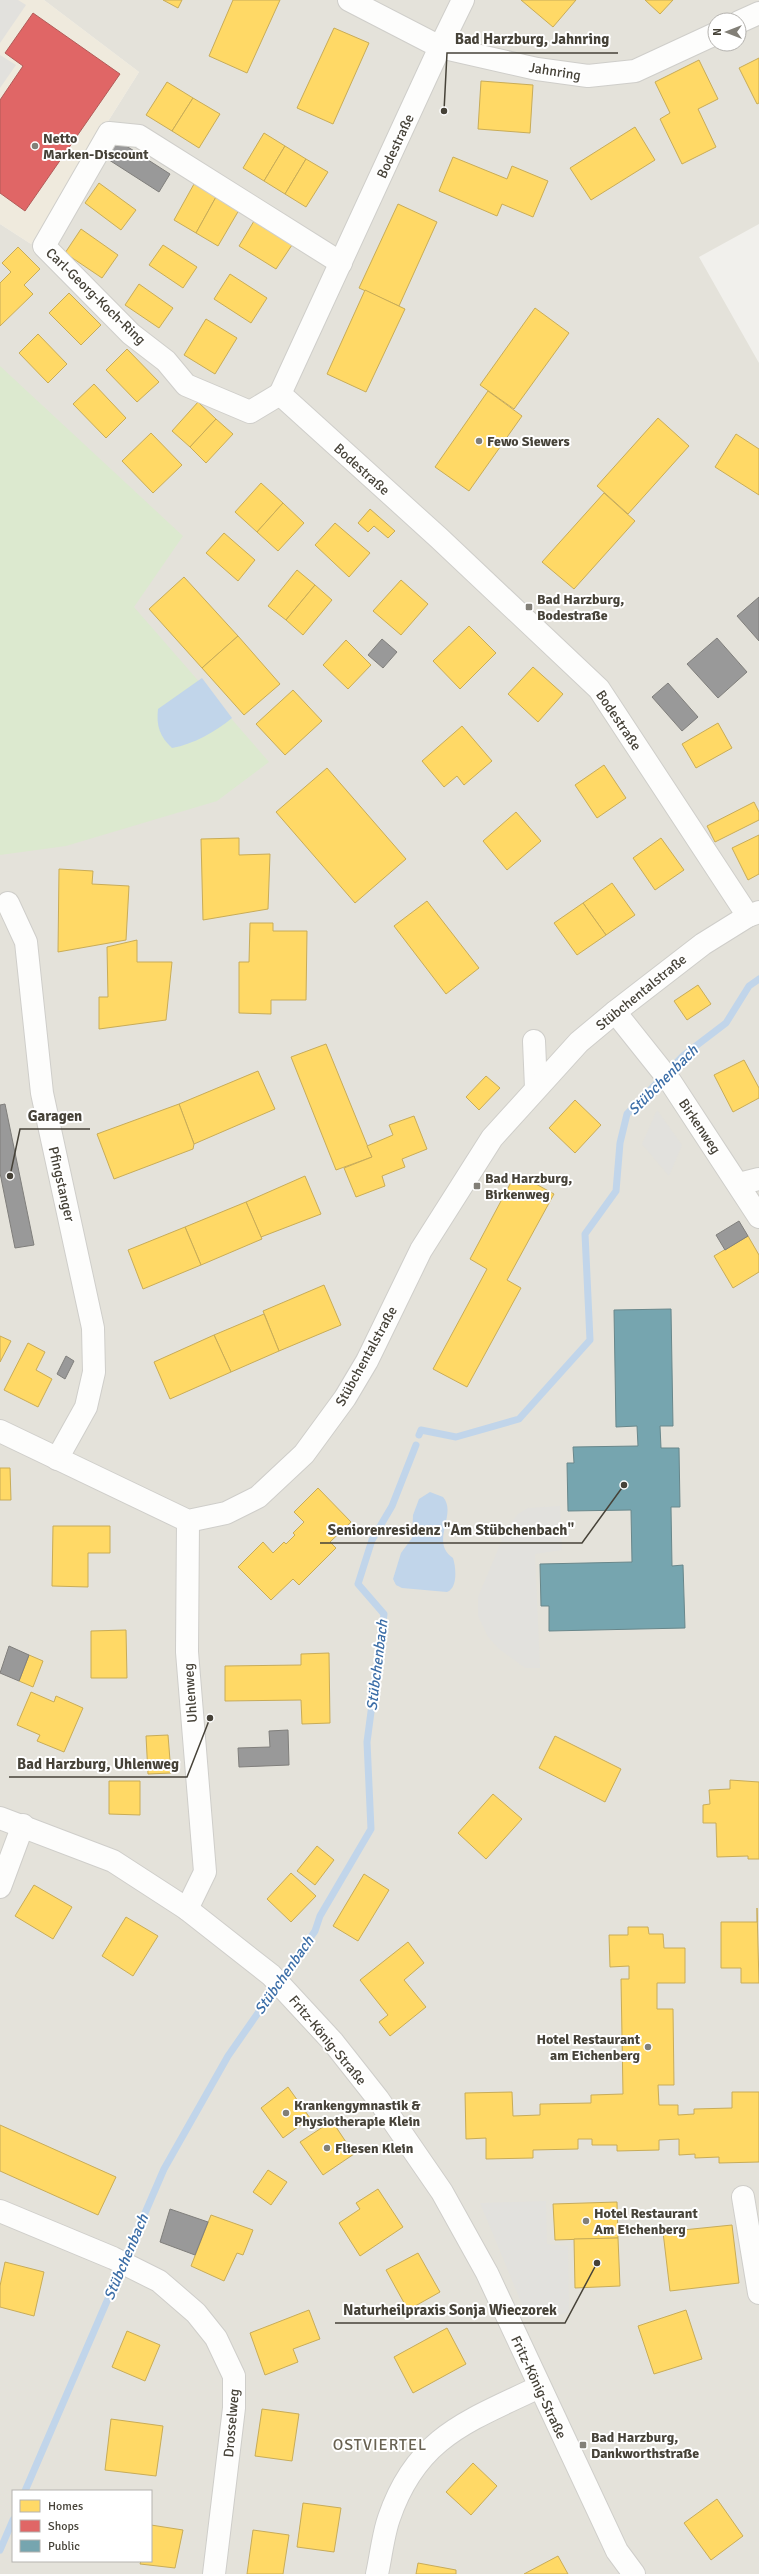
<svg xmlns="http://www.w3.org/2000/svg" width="759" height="2574" font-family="Signika,sans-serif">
<rect width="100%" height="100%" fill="#f1f0ec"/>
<path fill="#e4e2da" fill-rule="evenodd" d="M44 0H759V224L699 257 759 363V2574H0V224L31 244 139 72ZM715 20H739V44H715ZM13 2491H151V2561H13Z"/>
<polygon fill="#efeadd" points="0,0 44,0 139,72 31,244 0,224"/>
<polygon fill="#dce9cf" points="0,366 183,536 134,607 269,762 217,801 66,846 0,855"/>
<g fill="#e2e1dd">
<polygon points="0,0 18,0 26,5 0,43"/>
<polygon points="0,55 16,65 0,88"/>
<polygon points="657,1110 682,1145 669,1176 642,1144"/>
<polygon points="560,1506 562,1550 535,1554 540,1668 525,1668 499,1649 488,1637 478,1616 478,1597 507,1528 518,1514 528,1508"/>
<polygon points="546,2201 547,2244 568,2246 569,2313 528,2319 480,2203"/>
</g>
<g fill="#c1d5ea">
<path d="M202 678 232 718C215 732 194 744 172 748 160 737 156 726 158 709Z"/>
<path d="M430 1492 443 1497C458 1514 429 1542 453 1558 456 1567 458 1588 447 1592L402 1588 396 1585 393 1579 401 1553 412 1538 413 1515 419 1499Z"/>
</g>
<g fill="#ffd966" stroke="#c8ac58">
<polygon points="163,0 182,0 178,8"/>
<polygon points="233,0 280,0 247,73 209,56"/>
<polygon points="521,0 576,0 553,27"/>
<polygon points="645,0 673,0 660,14"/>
<polygon points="334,28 369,43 333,124 297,108"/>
<polygon points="759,58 759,103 757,104 739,68"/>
<polygon points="699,60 718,99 698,109 716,147 682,164 660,119 670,113 655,82"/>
<polygon points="481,81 533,85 530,133 478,129"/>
<polygon points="167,82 193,98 172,131 146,115"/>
<polygon points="193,98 220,114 199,148 172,131"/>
<polygon points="635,127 655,160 591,200 570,168"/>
<polygon points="264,133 285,146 264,181 243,168"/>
<polygon points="285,146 306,159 285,194 264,181"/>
<polygon points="453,157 507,179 512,166 548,181 533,217 502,204 497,216 439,191"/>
<polygon points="306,159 328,172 306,207 285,194"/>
<polygon points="99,183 136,210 121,230 85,203"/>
<polygon points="194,184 216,197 196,233 174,220"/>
<polygon points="216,197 239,210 218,246 196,233"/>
<polygon points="398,204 437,222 399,306 359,288"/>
<polygon points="254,221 292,245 276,269 239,246"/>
<polygon points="81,229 118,255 102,278 65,253"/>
<polygon points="163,245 197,267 183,288 149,265"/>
<polygon points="18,247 40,269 24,285 33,294 0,326 0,283 11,272 2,263"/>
<polygon points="230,274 267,298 251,323 214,299"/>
<polygon points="139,284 173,308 159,328 125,305"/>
<polygon points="365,290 405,309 366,392 327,374"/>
<polygon points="69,293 101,325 81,345 49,313"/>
<polygon points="535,308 569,333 514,409 480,385"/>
<polygon points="206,319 237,338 215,374 184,355"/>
<polygon points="38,334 67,364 48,383 19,353"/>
<polygon points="127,349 159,382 137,402 106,370"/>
<polygon points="94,384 126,418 106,438 73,404"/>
<polygon points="488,391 522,416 469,491 435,467"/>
<polygon points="198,402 216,419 190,447 172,431"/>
<polygon points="658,418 689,446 628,514 597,486"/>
<polygon points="216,419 233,434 206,463 190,447"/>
<polygon points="151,433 182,465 153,493 122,461"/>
<polygon points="736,434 759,449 759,495 715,467"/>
<polygon points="261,483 283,503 257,532 235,512"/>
<polygon points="604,493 635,521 574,589 542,562"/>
<polygon points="283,503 304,523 278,551 257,532"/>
<polygon points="370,509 395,531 388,538 374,526 368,532 358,523"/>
<polygon points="335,523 370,553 349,577 315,545"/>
<polygon points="224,533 255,560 238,581 206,553"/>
<polygon points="297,570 315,585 286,620 268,606"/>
<polygon points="184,577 238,636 202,668 149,609"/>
<polygon points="401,580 428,604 401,635 373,611"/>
<polygon points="315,585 332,600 303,635 286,620"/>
<polygon points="469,626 496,653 460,689 433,661"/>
<polygon points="238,636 280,684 244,715 202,668"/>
<polygon points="346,640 371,665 348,689 323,665"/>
<polygon points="533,667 563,694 538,722 508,694"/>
<polygon points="293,690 322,721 285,755 256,724"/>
<polygon points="718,723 732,748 696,768 682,744"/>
<polygon points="462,726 492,761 464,785 457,776 444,787 422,761"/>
<polygon points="604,765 626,798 597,818 575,785"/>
<polygon points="327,768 406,859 355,903 276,812"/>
<polygon points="754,802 759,812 759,820 715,842 707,826"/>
<polygon points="516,812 541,841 507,870 483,841"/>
<polygon points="759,835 759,874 748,880 732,848"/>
<polygon points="239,838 239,855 270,854 268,909 203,920 201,839"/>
<polygon points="661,838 684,870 655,890 633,858"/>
<polygon points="59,869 93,871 92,884 129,886 126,940 58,952"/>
<polygon points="612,883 635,915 606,935 583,903"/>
<polygon points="427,901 479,968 446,994 394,926"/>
<polygon points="583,903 606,935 577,955 554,923"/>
<polygon points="250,923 273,923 273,931 307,931 306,1000 271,1000 271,1014 239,1013 239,962 249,962"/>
<polygon points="137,940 137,962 172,962 166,1020 99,1029 99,997 108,997 107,947"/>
<polygon points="698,985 711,1004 687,1020 674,1001"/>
<polygon points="326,1044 372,1157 336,1170 291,1057"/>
<polygon points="744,1060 759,1088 759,1098 733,1112 714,1075"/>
<polygon points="258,1071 275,1109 194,1144 179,1104"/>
<polygon points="486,1076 500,1088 479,1110 466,1097"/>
<polygon points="575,1100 601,1125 575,1153 549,1128"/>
<polygon points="179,1104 194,1144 193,1149 114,1179 97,1134"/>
<polygon points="414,1116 427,1149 402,1159 405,1167 382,1176 385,1186 356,1197 344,1168 372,1157 367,1146 393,1135 389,1125"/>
<polygon points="516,1173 554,1194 507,1280 521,1288 467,1387 433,1369 487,1269 470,1259"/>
<polygon points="305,1176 321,1214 261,1237 246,1202"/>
<polygon points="246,1202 262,1239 201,1265 185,1227"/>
<polygon points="185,1227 201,1265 143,1289 128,1250"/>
<polygon points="748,1236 759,1255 759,1272 733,1288 714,1256"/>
<polygon points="324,1285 341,1325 279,1351 263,1311"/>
<polygon points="264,1314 279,1351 231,1372 214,1335"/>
<polygon points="214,1335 231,1372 170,1399 154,1362"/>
<polygon points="0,1336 11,1341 0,1362"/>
<polygon points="28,1343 45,1352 36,1370 52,1379 38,1407 4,1390"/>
<polygon points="0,1468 10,1468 11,1500 0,1500"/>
<polygon points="318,1488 351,1522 330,1542 336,1548 299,1585 293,1579 271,1600 238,1567 263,1542 273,1553 284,1542 286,1544 295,1535 293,1533 304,1522 294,1512"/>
<polygon points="53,1526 110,1526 110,1553 88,1553 88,1587 52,1586"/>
<polygon points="126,1630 127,1678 91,1678 91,1631"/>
<polygon points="329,1653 330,1723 302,1724 301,1700 225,1701 225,1666 301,1665 301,1654"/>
<polygon points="29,1655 43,1661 33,1687 19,1681"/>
<polygon points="31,1692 54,1702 56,1696 83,1708 64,1752 37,1741 40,1735 17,1725"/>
<polygon points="168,1735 171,1773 148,1774 146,1736"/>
<polygon points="555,1736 621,1769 605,1802 539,1768"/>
<polygon points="730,1780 759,1782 759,1859 748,1859 748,1856 717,1857 716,1823 703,1823 703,1805 710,1804 709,1790 730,1789"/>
<polygon points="109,1781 140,1781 140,1815 109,1814"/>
<polygon points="493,1794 522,1819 486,1859 458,1833"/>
<polygon points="317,1846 334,1860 315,1885 297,1871"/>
<polygon points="291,1873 316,1896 291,1922 267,1899"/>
<polygon points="364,1874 389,1890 358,1941 333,1926"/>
<polygon points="34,1885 72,1907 53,1939 15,1916"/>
<polygon points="757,1908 759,1983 741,1983 741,1968 721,1968 721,1922 757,1922"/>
<polygon points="126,1917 158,1936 133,1976 102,1956"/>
<polygon points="628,1927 648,1927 649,1934 663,1934 664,1948 685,1948 685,1983 657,1983 657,2009 673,2009 674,2085 658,2085 659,2105 678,2105 678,2115 694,2114 694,2109 732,2108 732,2092 759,2092 759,2162 719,2163 719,2157 695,2158 695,2154 679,2155 679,2139 659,2140 659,2150 617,2151 617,2145 592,2145 592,2139 578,2139 578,2149 533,2150 533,2158 486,2159 486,2138 466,2139 465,2093 512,2092 513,2116 540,2115 540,2104 591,2103 591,2095 623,2094 621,1979 629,1979 629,1966 610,1967 609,1935 628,1935"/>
<polygon points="408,1942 424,1963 404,1980 426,2007 390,2036 379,2022 388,2015 360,1980"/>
<polygon points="288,2087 310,2118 283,2138 261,2108"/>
<polygon points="332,2121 354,2154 323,2175 300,2142"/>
<polygon points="0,2125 116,2177 98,2215 0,2171"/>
<polygon points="268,2170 287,2182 271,2205 253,2192"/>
<polygon points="378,2189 403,2227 360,2256 339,2223 360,2209 356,2203"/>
<polygon points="617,2202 618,2238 555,2240 553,2204"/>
<polygon points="211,2215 253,2230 243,2255 237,2253 224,2281 191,2266"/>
<polygon points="732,2225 739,2283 670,2291 663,2232"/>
<polygon points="618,2238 620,2286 575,2288 574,2239"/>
<polygon points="418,2253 440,2292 408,2310 386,2270"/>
<polygon points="5,2262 44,2272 34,2316 0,2307 0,2286"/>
<polygon points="309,2310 320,2339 293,2349 298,2362 265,2375 250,2333"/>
<polygon points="686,2310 702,2359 654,2374 638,2326"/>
<polygon points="447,2328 466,2364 413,2393 394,2357"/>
<polygon points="127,2331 160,2345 145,2381 112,2367"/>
<polygon points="262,2409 299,2414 292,2461 255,2456"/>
<polygon points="111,2419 163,2426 156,2476 105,2470"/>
<polygon points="473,2463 497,2486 471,2515 446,2492"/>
<polygon points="717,2499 743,2536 711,2560 684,2523"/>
<polygon points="303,2503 341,2508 334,2552 297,2547"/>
<polygon points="151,2525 183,2530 175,2568 140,2564 141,2561 151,2561"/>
<polygon points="253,2530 289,2535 283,2574 247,2574"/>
<polygon points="558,2556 568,2574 524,2574"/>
<polygon points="418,2563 456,2570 456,2574 416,2574"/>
</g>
<polygon fill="#e06666" stroke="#b25b58" points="33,13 120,74 25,211 0,193 0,100 23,66 5,53"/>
<polygon fill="#76a5af" stroke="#68878b" points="671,1309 673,1426 660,1426 661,1448 679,1448 680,1507 671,1507 672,1566 683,1565 685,1628 549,1631 549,1606 541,1606 540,1564 632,1562 631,1510 568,1511 567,1463 574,1463 573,1447 638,1446 637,1426 616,1427 614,1310"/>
<g fill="#999" stroke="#807f7c">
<polygon points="117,140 170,174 159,192 106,158"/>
<polygon points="759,597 759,641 737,616"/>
<polygon points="717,638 747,672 718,698 687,664"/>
<polygon points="382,639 397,652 383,668 368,655"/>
<polygon points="668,683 698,717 682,731 652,697"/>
<polygon points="5,1104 34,1245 15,1248 0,1173 0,1105"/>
<polygon points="739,1221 748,1236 725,1250 716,1235"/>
<polygon points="66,1356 74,1361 65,1379 57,1374"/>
<polygon points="9,1646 29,1655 19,1681 0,1673"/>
<polygon points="288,1730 289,1765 239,1767 238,1748 270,1747 269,1731"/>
<polygon points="170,2209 208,2222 195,2255 160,2242"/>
</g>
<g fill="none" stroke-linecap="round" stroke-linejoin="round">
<g stroke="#c1d5ea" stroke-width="7">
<polyline points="419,1435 421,1430 456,1437 519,1419 590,1340 585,1234 616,1191 620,1143 627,1114 684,1055 726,1023 749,986 759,979"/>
<polyline points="25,2491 164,2169 228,2056 315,1931 320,1916 371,1829 367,1742 384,1614 358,1584 372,1540 392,1506 416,1445"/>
<polyline points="0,2550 13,2520"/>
</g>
<defs>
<g id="minor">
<polyline points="349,0 440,47 280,394 439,538 599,689 748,916"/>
<polyline points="463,0 440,47 537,69 588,76 635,71 715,34"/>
<polyline points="739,22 759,13"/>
<polyline points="280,394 250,412 186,385 166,361 131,334 44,246 109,133 139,136 341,263"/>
<polyline points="8,903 26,942 42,1093 93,1328 94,1372 86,1407 57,1459"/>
<polyline points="615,1012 670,1081 759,1217"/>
<polyline points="534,1041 536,1088"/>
<polyline points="739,1184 759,1179"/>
<polyline points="0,1431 188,1521 226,1513 258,1497 304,1454 345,1398 367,1361 421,1250 492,1138 579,1042 615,1012 703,944 748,916 759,912"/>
<polyline points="0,1818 113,1861 187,1909 271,1975 333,2042 378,2099 442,2192 487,2273 617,2551 634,2574"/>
<polyline points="0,1887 23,1825"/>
<polyline points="187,1909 205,1872 187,1652 188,1521"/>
<polyline points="743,2197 759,2293"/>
<polyline points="0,2211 113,2258 159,2281 196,2313 216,2338 234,2376 234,2408 214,2574"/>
<path d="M377 2574C381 2556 383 2535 389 2518 417 2436 469 2421 539 2387"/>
</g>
</defs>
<use href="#minor" stroke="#cfceca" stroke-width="24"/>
<use href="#minor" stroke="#fdfdfc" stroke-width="22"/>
</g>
<g fill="#827f77" stroke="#fff" stroke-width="1.5">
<circle cx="35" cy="146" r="4"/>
<circle cx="479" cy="441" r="4"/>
<rect x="525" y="603" width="8" height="8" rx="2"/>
<rect x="473" y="1182" width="8" height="8" rx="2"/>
<circle cx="648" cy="2047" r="4"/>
<circle cx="286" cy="2113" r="4"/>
<circle cx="327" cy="2148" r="4"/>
<circle cx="586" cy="2221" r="4"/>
<rect x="579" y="2441" width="8" height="8" rx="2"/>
</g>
<g text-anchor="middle" stroke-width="4" stroke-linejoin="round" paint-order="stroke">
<g font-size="14" fill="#464238" stroke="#fff">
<text transform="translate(555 71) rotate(9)" y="5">Jahnring</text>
<text transform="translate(395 146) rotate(-65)" y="5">Bodestraße</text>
<text transform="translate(96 296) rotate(44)" y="5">Carl-Georg-Koch-Ring</text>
<text transform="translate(362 469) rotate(42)" y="5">Bodestraße</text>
<text transform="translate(619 720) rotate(56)" y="5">Bodestraße</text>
<text transform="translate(641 992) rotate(-39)" y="5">Stübchentalstraße</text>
<text transform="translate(700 1126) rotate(56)" y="5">Birkenweg</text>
<text transform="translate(62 1184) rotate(77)" y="5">Pfingstanger</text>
<text transform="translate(366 1356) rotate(-61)" y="5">Stübchentalstraße</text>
<text transform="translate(190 1693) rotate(-94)" y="5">Uhlenweg</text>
<text transform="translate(328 2040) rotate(50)" y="5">Fritz-König-Straße</text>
<text transform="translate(539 2387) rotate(65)" y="5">Fritz-König-Straße</text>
<text transform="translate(231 2423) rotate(-85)" y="5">Drosselweg</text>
</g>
<g font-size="14" font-weight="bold" fill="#464238" stroke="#fff" text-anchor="start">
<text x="43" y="143">Netto<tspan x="43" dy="16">Marken-Discount</tspan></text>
<text x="487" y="446">Fewo Siewers</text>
<text x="537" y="604">Bad Harzburg,<tspan x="537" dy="16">Bodestraße</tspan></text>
<text x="485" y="1183">Bad Harzburg,<tspan x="485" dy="16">Birkenweg</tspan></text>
<text x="640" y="2044" text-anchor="end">Hotel Restaurant<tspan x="640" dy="16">am Eichenberg</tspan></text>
<text x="294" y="2110">Krankengymnastik &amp;<tspan x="294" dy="16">Physiotherapie Klein</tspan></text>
<text x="335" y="2153">Fliesen Klein</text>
<text x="594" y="2218">Hotel Restaurant<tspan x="594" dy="16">Am Eichenberg</tspan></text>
<text x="591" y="2442">Bad Harzburg,<tspan x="591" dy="16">Dankworthstraße</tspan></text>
</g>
<g font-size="15" font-style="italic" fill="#3c6ea7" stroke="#fff">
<text transform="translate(663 1080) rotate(-45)" y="5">Stübchenbach</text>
<text transform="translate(377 1665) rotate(-83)" y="5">Stübchenbach</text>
<text transform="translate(284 1975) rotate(-55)" y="5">Stübchenbach</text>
<text transform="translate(126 2257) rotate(-67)" y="5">Stübchenbach</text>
</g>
<g font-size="16" letter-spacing="1" fill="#686151" stroke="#fff">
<text x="380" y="2450">OSTVIERTEL</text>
</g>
</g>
<path fill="none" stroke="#464238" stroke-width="1.5" d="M444 111L447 53H618M10 1176L20 1129H90M624 1485L582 1543H320M210 1718L187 1777H9M597 2263L565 2323H335"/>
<g fill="#464238" stroke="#fff" stroke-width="1.5">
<circle cx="444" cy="111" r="4"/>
<circle cx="10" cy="1176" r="4"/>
<circle cx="624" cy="1485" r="4"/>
<circle cx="210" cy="1718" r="4"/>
<circle cx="597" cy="2263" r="4"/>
</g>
<g font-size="15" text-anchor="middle" font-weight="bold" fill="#464238" stroke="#fff" stroke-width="4" stroke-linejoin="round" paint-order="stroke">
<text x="532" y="44">Bad Harzburg, Jahnring</text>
<text x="55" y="1121">Garagen</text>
<text x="451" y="1535">Seniorenresidenz "Am Stübchenbach"</text>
<text x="98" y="1769">Bad Harzburg, Uhlenweg</text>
<text x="450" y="2315">Naturheilpraxis Sonja Wieczorek</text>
</g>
<rect x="12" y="2490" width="140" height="72" fill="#ffffff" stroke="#b5b3af"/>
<rect x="20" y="2500" width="20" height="12" fill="#ffd966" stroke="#b5b3af"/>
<text x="48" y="2510" font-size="12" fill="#464238">Homes</text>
<rect x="20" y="2520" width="20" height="12" fill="#e06666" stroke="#b5b3af"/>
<text x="48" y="2530" font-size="12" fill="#464238">Shops</text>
<rect x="20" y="2540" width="20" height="12" fill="#76a5af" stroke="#b5b3af"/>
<text x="48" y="2550" font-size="12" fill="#464238">Public</text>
<g transform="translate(727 32) rotate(270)"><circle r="19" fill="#ffffff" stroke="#b5b3af"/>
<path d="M0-3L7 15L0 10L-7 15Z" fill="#827f77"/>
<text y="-6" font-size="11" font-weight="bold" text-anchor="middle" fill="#464238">N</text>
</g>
</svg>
